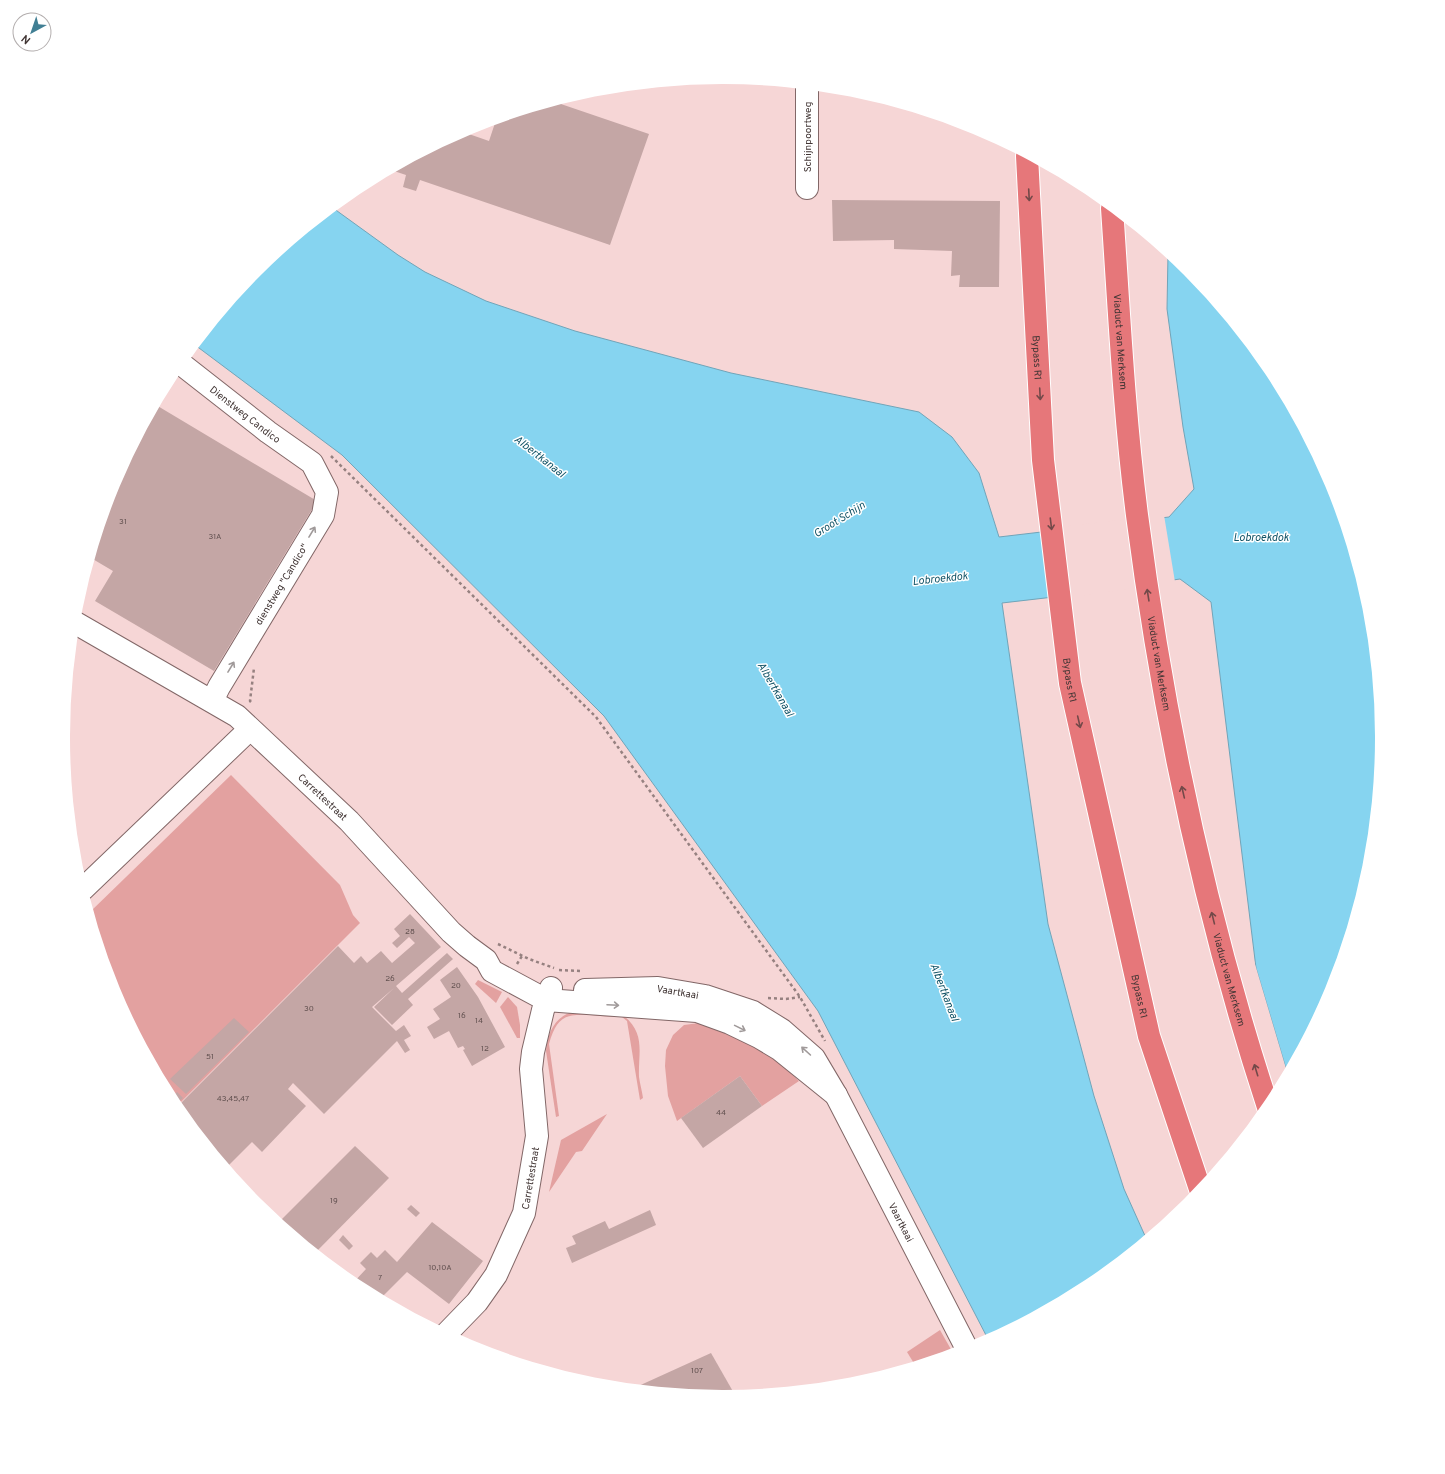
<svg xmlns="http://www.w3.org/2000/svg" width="1445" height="1474" font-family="Overpass,sans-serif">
<rect width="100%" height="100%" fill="#f6d6d6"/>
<g fill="#e3a1a0">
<polygon points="231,775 340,885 353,915 360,923 177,1106 113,989 90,912"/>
<polygon points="478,980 502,992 496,1003 475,984"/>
<polygon points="508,997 517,1007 520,1025 520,1038 517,1038 500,1007"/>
<path d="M573 1012 624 1016C646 1034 638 1053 639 1077 640 1084 642 1091 643 1098L640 1100 627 1021 622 1017C611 1017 600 1016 590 1015 564 1013 556 1019 549 1044L559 1116 556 1117 546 1051C547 1034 555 1016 573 1012Z"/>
<path d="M699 1023C737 1033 771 1054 799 1081L762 1106 740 1076 677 1121 668 1096 665 1066 666 1050 673 1035 684 1025Z"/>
<polygon points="607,1114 582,1151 576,1152 549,1192 561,1140"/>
<polygon points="940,1330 953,1353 915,1365 907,1352"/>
</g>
<polygon fill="#86d4f0" stroke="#71a4b8" points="333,208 398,255 425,272 486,301 575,331 731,373 919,412 952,437 979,473 999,537 1169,517 1194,489 1183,427 1167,309 1168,254 1189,271 1271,371 1332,485 1369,609 1382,737 1369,866 1332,990 1287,1072 1256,968 1211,602 1180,579 1071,595 1002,603 1048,924 1094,1096 1124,1189 1146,1238 1089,1285 988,1339 818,1011 604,716 342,455 195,345 256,271"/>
<g fill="#f6d6d6">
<polygon points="1164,515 1175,582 1071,597 1060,527"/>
<polygon points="1252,954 1287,1072 1286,1074 1254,968"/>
</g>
<g fill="#c4a6a5">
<polygon points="555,102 649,134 610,245 420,180 416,191 403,187 406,175 391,170 463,132 489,141 496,120"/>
<polygon points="832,200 1000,201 999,287 959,287 960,275 951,276 952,251 894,249 894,240 833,241"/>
<polygon points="156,405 317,501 214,671 95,601 113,571 91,558 113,484"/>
<polygon points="410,914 441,947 396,986 402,993 447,953 453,959 408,999 413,1005 392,1025 374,1007 394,988 372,1007 396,1031 404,1025 411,1036 404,1040 410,1050 405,1053 397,1041 324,1114 293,1083 288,1089 306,1106 262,1152 252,1142 227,1167 177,1107 338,946 354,963 361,956 367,963 381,951 392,963 415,943 409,937 397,948 392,943 400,936 394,929"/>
<polygon points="457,967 478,997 505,1047 472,1066 463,1050 465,1049 463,1046 458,1048 449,1031 434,1039 427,1027 440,1019 433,1009 451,997 440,980"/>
<polygon points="234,1018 249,1032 186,1094 170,1079"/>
<polygon points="740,1076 762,1106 703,1148 681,1118"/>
<polygon points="177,1092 183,1098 175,1105 171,1098"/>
<polygon points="355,1146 389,1178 316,1252 279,1222"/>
<polygon points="411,1205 420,1213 416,1217 407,1209"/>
<polygon points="650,1210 656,1225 572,1263 566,1248 576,1244 572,1236 605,1221 609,1229"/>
<polygon points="432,1222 483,1261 449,1304 407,1272 381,1298 353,1283 366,1269 360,1263 371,1252 377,1258 385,1250 397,1262"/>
<polygon points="343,1235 353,1246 349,1250 339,1240"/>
<polygon points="327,1258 338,1269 338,1270 325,1260"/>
<polygon points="407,1309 416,1317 405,1311"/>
<polygon points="711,1353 735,1395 722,1396 634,1388"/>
</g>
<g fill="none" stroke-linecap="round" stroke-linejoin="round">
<defs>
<g id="minor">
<polyline points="807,188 807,86"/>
<path id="s1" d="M180 363 268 432 312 463 327 492 323 515 219 687 212 701"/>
<path id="s2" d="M74 622 237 716 349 821 451 932 467 946 486 960 492 971 546 1000 697 1011 730 1023 759 1037 779 1049 836 1095"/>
<polyline points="83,889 250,729"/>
<path id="s3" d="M585 990 658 988 705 996 753 1012 782 1030 814 1058 836 1095 967 1349"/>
<path id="s4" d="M446 1334 477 1302 496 1275 524 1213 537 1136 531 1069 533 1052 543 1010 551 988"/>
</g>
<g id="highway">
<path id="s5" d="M1027 156 1043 460 1070 683 1149 1036 1200 1189"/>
<path id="s6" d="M1112 208C1119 310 1124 413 1137 515 1163 716 1205 915 1268 1107"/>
</g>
</defs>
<use href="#minor" stroke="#826767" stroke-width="24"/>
<use href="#highway" stroke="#fff" stroke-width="24"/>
<g stroke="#968180" stroke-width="2.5" stroke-dasharray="3 3" stroke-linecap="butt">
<polyline points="331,456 596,717 800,997 825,1041"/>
<polyline points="251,702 250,701 254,668"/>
<polyline points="498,944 529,959 554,968"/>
<polyline points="517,964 522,956"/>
<polyline points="559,970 582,971"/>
<polyline points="768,998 786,999 800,997"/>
</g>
<use href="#minor" stroke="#fff" stroke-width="22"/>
<use href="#highway" stroke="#e6777a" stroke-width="22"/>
</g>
<defs><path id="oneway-shaft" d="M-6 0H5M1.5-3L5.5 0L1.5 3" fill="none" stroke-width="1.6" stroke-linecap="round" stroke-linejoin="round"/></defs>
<g stroke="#734949">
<use href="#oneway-shaft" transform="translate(1029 195) rotate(87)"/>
<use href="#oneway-shaft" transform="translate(1040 394) rotate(87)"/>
<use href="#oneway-shaft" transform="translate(1051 524) rotate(83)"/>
<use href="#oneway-shaft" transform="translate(1148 595) rotate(-99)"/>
<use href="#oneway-shaft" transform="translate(1079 722) rotate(77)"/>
<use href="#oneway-shaft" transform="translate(1183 792) rotate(-103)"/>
<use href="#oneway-shaft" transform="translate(1213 918) rotate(-104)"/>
<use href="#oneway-shaft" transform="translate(1256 1070) rotate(-107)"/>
</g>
<g stroke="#a09a9a">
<use href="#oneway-shaft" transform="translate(312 532) rotate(-59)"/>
<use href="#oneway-shaft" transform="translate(231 667) rotate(-59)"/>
<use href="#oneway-shaft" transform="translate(613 1005) rotate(3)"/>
<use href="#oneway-shaft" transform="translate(740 1028) rotate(26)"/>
<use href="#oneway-shaft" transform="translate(806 1051) rotate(-138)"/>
</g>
<g text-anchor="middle" stroke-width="3" stroke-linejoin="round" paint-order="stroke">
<g font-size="8" fill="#625150">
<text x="123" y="524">31</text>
<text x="215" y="539">31A</text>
<text x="410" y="934">28</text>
<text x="390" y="981">26</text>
<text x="456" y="988">20</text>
<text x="309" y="1011">30</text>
<text x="462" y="1018">16</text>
<text x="479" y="1023">14</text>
<text x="485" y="1051">12</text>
<text x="210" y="1059">51</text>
<text x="233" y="1101">43,45,47</text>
<text x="721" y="1115">44</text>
<text x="334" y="1203">19</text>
<text x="440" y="1270">10,10A</text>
<text x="380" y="1280">7</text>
<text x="697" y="1373">107</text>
</g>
<g font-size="10" fill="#413534" stroke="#fff">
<text transform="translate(807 137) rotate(-90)" y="4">Schijnpoortweg</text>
<text dy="4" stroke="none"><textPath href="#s6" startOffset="134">Viaduct van Merksem</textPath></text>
<text dy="4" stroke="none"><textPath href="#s5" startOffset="202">Bypass R1</textPath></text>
<text dy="4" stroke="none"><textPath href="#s1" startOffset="83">Dienstweg Candico</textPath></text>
<text transform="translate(281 584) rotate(-59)" y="4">dienstweg "Candico"</text>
<text dy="4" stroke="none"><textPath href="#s6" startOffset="458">Viaduct van Merksem</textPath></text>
<text dy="4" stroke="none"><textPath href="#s5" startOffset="526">Bypass R1</textPath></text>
<text dy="4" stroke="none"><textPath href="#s2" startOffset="306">Carrettestraat</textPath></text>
<text dy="4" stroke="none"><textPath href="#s6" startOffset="782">Viaduct van Merksem</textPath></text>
<text dy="4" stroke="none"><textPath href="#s3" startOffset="93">Vaartkaai</textPath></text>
<text dy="4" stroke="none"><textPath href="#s5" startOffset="850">Bypass R1</textPath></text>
<text dy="4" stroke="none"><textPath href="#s4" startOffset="181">Carrettestraat</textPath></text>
<text dy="4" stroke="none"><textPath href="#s3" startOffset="434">Vaartkaai</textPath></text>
</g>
<g font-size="11" font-style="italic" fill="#115366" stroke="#fff">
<text transform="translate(540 456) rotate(38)" y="4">Albertkanaal</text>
<text transform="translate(839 519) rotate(-32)" y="4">Groot Schijn</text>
<text x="1261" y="541">Lobroekdok</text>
<text transform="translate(940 578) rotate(-6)" y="4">Lobroekdok</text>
<text transform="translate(776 689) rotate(60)" y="4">Albertkanaal</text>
<text transform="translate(945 992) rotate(69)" y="4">Albertkanaal</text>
</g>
</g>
<path d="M0 0H1445V1474H0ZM722 84H723A652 652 0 0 1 1375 736V738A652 652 0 0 1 723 1390H722A652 652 0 0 1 70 738V736A652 652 0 0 1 722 84Z" fill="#fff" fill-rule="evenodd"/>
<g transform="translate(32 32) rotate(220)"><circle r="19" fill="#ffffff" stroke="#b3aeae"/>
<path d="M0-3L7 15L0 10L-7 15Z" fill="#417f94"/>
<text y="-6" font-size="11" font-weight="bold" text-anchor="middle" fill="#413534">N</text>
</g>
</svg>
